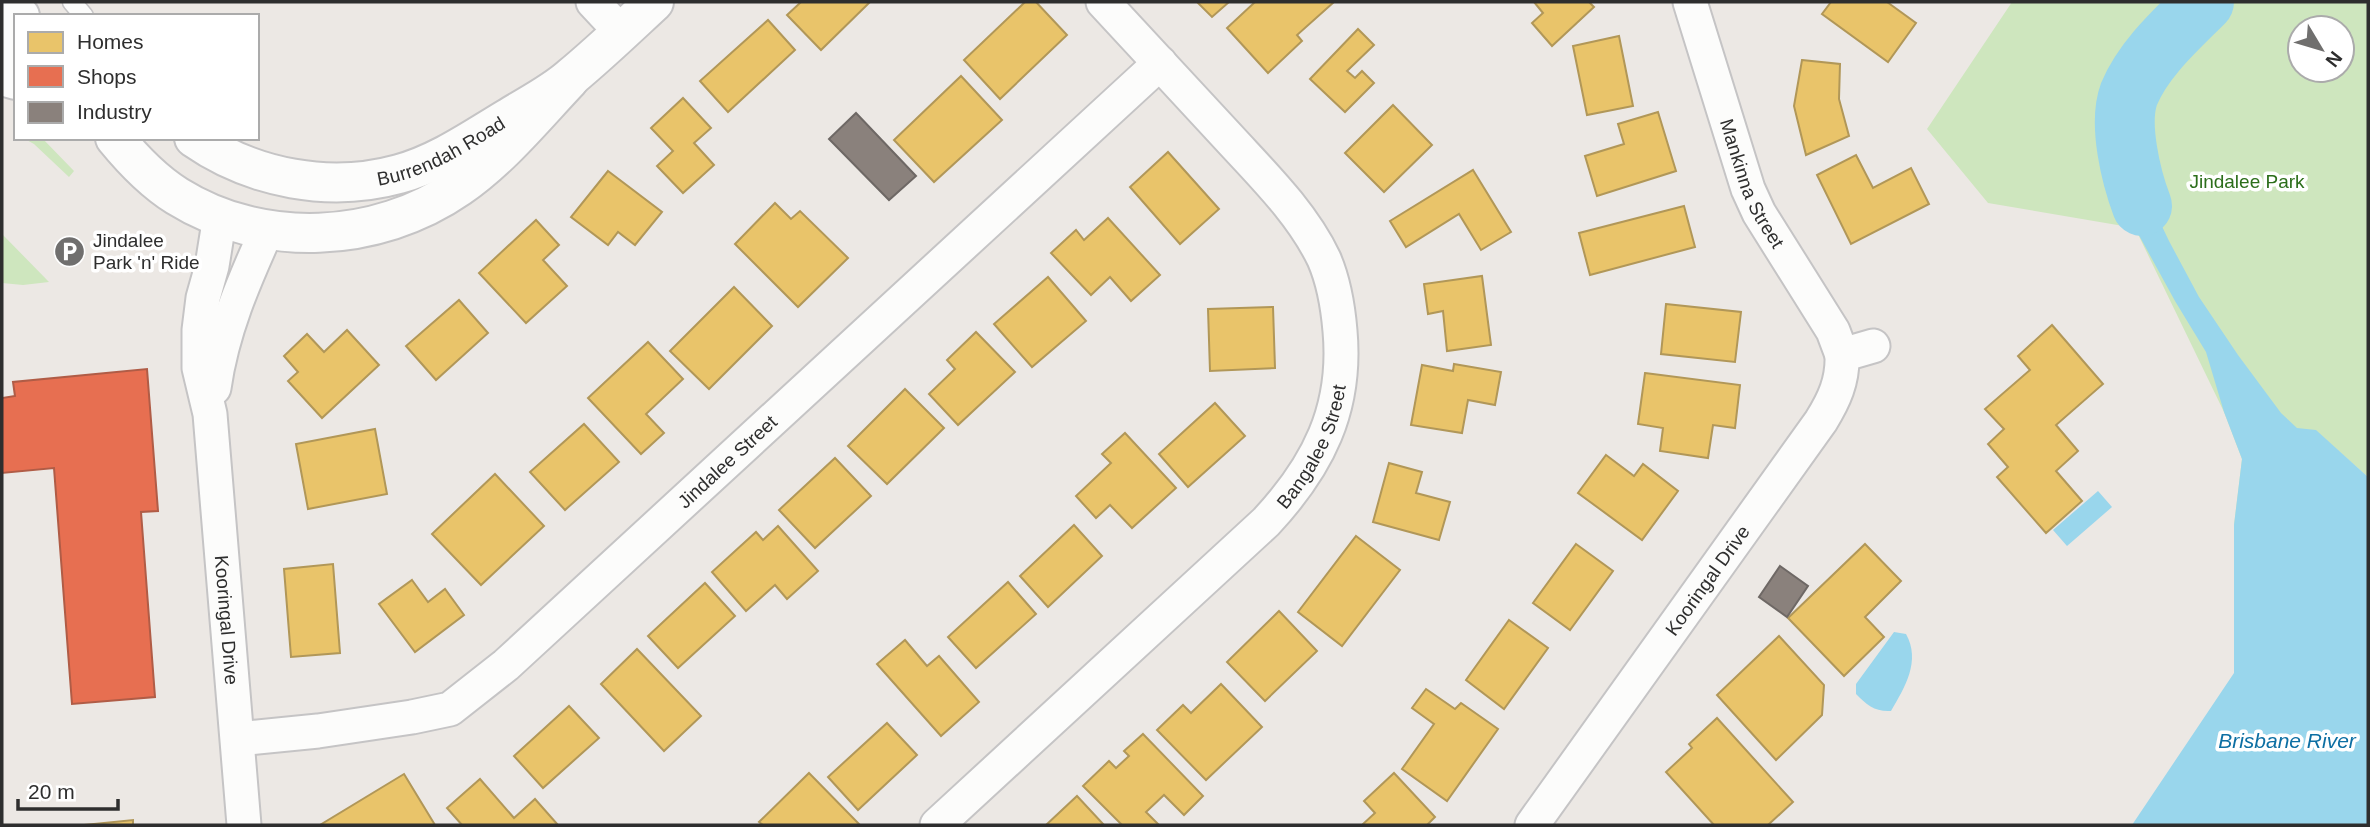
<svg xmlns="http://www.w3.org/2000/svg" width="2370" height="827" font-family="Arial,sans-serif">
<rect width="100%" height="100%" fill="#ece8e4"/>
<g fill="#cee6be" fill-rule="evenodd">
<path d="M2012 2H2368V477L2316 431 2234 525 2242 459 2224 412 2135 228 1988 203 1927 129ZM2300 28H2342V70H2300Z"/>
<polygon points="23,138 42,138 74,171 69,177 34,144"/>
<polygon points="2,234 49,282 23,285 2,283"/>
</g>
<g fill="#99d6ec">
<polygon points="2125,127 2140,180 2169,241 2199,297 2238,355 2281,413 2297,428 2316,430 2368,477 2368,825 2132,825 2234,673 2234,525 2242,459 2224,412 2206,352 2175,301 2135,228 2123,182"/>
<polygon points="2098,491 2112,507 2067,546 2053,530"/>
<path d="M1894 632 1906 634C1921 661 1905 687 1891 711 1875 712 1867 705 1856 694V684Z"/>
</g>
<g fill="#e9c46a" stroke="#b19758" stroke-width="2">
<polygon points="801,2 870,2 821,50 787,15"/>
<polygon points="1025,2 1036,2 1067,35 1000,99 964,60"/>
<polygon points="1197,2 1229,2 1212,17"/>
<polygon points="1255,2 1334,2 1297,35 1302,41 1268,73 1227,28"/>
<polygon points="1534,2 1589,2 1594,7 1552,46 1532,23 1543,13"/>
<polygon points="1831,2 1887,2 1916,23 1888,62 1822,14"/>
<polygon points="768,20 795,50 728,112 700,81"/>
<polygon points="1358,29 1374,45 1347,71 1355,78 1362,71 1374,83 1345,112 1310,79"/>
<polygon points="1619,36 1633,106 1587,115 1573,46"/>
<polygon points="1802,60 1840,64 1839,99 1849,136 1806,155 1794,106"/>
<polygon points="961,76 1002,120 934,182 894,140"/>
<polygon points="683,98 711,128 694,143 714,165 683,193 657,166 673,151 651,128"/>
<polygon points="1393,105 1432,145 1384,192 1345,153"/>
<polygon points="1658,112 1676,171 1597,196 1585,156 1624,144 1618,124"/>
<polygon points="1168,152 1219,209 1180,244 1130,187"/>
<polygon points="1856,155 1873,188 1911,168 1929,204 1851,244 1817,175"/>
<polygon points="1473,170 1511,232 1481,250 1459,214 1406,247 1390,221"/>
<polygon points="608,171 662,212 635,245 618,232 608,245 571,217"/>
<polygon points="775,203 791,219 800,211 848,258 798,307 735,244"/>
<polygon points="1684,206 1695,247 1590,275 1579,233"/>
<polygon points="1108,218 1160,275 1131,301 1110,277 1091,295 1051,253 1076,230 1084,240"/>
<polygon points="536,220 559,245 543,260 567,286 526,323 479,273"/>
<polygon points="1482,276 1491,345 1447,351 1443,311 1428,314 1424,284"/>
<polygon points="1048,277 1086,321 1032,367 994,324"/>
<polygon points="734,287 772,326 709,389 670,351"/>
<polygon points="459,300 488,333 436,380 406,346"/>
<polygon points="1666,304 1741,312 1735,362 1661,354"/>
<polygon points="1273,307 1275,368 1210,371 1208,309"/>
<polygon points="2052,325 2103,384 2056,425 2078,451 2056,471 2082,501 2046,533 1997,477 2008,467 1988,444 2004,429 1985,409 2030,370 2018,356"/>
<polygon points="347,330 379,365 322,418 288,381 298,372 284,356 307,334 324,352"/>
<polygon points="976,332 1015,372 958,425 929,394 955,369 947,360"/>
<polygon points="648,342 683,379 646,414 664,433 641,454 588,398"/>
<polygon points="1454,364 1501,372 1495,405 1468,400 1462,433 1411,425 1422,365 1453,371"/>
<polygon points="1645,373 1740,385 1735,428 1713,425 1708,458 1660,451 1663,428 1638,424"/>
<polygon points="905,389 944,428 887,484 848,446"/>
<polygon points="1215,403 1245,436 1188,487 1159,454"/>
<polygon points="584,424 619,462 565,510 530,472"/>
<polygon points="375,429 387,494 308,509 296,444"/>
<polygon points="1125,433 1176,488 1132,528 1110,505 1096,518 1076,496 1111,463 1102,454"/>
<polygon points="1606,455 1634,476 1643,464 1678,491 1642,540 1578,493"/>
<polygon points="835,458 871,496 815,548 779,510"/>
<polygon points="1389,463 1422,472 1416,493 1450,502 1439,540 1373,522"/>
<polygon points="495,474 544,526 481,585 432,534"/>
<polygon points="1074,525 1102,556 1048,607 1020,576"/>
<polygon points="778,526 818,571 787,599 775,585 746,611 712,572 756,532 763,540"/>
<polygon points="1356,536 1400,570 1342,646 1298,612"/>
<polygon points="1576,544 1613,571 1570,630 1533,603"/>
<polygon points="1865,544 1901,581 1865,617 1884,637 1844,676 1788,618"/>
<polygon points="333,564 340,653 291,657 284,569"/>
<polygon points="412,580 428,602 445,589 464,615 415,652 379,604"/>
<polygon points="1008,582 1036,614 976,668 948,637"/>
<polygon points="705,583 735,616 678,668 648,636"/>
<polygon points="1279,611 1317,651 1265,701 1227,662"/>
<polygon points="1509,620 1548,648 1504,709 1466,680"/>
<polygon points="1779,636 1824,685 1822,715 1776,760 1717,695"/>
<polygon points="905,640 927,666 939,656 979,702 941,736 877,664"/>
<polygon points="637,649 701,716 664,751 601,684"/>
<polygon points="1221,684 1262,727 1206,780 1157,730 1183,705 1191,713"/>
<polygon points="1426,689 1455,709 1461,703 1498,729 1447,801 1402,769 1434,724 1412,708"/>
<polygon points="569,706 599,738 543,788 514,756"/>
<polygon points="1717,718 1793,802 1768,825 1714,825 1666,772 1692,748 1689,744"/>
<polygon points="887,723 917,755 858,810 828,777"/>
<polygon points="1143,734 1203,796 1184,815 1164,795 1146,812 1159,825 1122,825 1083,786 1109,761 1116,768 1129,756 1124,751"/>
<polygon points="809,773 860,825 763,825 759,822"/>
<polygon points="1394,773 1435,817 1427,825 1362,825 1375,813 1364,801"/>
<polygon points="404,774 435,825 320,825"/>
<polygon points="480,779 514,818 535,799 558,825 462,825 447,808"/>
<polygon points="1077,796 1104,825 1046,825"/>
<polygon points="133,820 133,825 84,825"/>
</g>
<polygon fill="#e76f51" stroke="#b05c46" stroke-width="2" points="147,369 158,511 141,512 155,697 72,704 54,468 2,473 2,398 15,396 13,382"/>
<g fill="#8a817c" stroke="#6e6865" stroke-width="2">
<polygon points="856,113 916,176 889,200 829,139"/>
<polygon points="1780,566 1808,586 1787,617 1759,597"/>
</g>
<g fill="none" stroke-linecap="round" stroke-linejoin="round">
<path stroke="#99d6ec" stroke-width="60" d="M2142 206C2131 177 2118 124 2129 94 2144 58 2177 29 2204 2"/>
<defs>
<polyline id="lane" points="72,2 84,16"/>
<g id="street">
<polyline points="593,2 621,32"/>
<path id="s1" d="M1690 2 1748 189 1759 213 1833 331 1842 355"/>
<path id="s2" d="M220 216 212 266 203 298 199 330V368L210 414 244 825"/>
<path d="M214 388C222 331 244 281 267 230"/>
<path id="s3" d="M238 739 318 731 412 717 450 709 506 665 1160 63"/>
<path id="s4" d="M937 825 1266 522C1318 466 1347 409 1340 331 1338 307 1334 282 1324 259 1302 213 1263 175 1229 138 1187 93 1145 47 1103 2"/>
<path id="s5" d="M1532 825 1821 421C1834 400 1843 381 1842 355L1873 346"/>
</g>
<g id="secondary">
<polyline points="2,8 20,16"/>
<polyline points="2,42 16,51"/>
<polyline points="2,76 16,80"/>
<path d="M115 138C133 160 153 181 177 196 262 249 377 244 459 187 501 158 534 117 569 80"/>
<path id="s6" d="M194 138C253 179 330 193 399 174 439 163 473 139 508 118 529 105 553 93 571 77 600 53 627 27 654 2"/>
</g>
</defs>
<use href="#lane" stroke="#c5c4c5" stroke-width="21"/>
<use href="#street" stroke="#c5c4c5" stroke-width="37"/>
<use href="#secondary" stroke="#c5c4c5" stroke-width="42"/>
<use href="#lane" stroke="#fcfcfb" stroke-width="18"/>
<use href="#street" stroke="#fcfcfb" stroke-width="33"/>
<use href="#secondary" stroke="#fcfcfb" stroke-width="38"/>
</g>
<defs>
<symbol id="parking-disc" viewBox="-11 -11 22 22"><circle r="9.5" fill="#706f6e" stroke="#fff"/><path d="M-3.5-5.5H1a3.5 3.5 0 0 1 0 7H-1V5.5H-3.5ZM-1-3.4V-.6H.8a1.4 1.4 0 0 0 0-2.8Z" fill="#fff"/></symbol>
</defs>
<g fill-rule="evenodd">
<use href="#parking-disc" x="52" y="234" width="35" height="35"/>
</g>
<g text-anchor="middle" stroke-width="7" stroke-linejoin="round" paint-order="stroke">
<g font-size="19" fill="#2e2e2e" stroke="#fff">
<text dy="7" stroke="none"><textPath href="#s6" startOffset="262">Burrendah Road</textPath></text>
<text dy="7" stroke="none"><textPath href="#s1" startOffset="192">Mankinna Street</textPath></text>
<text dy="7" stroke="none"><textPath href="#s4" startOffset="537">Bangalee Street</textPath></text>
<text dy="7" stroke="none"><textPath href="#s3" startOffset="586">Jindalee Street</textPath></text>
<text dy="7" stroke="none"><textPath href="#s5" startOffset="301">Kooringal Drive</textPath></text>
<text dy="7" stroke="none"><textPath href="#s2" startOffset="408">Kooringal Drive</textPath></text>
</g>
<g font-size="19" fill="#2c6e1b" stroke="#fff">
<text x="2247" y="188">Jindalee Park</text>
</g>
<g font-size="19" fill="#2e2e2e" stroke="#fff" text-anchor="start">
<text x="93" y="247">Jindalee<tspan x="93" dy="22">Park 'n' Ride</tspan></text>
</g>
<g font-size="21" font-style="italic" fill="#0d6fa3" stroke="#fff">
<text x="2287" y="748">Brisbane River</text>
</g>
</g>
<rect width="2370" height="827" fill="none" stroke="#2e2e2e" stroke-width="7"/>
<rect x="14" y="14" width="245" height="126" fill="#ffffff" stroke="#ababab" stroke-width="2"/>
<rect x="28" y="32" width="35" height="21" fill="#e9c46a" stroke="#ababab" stroke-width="2"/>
<text x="77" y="49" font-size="21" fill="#2e2e2e">Homes</text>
<rect x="28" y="66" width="35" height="21" fill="#e76f51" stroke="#ababab" stroke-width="2"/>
<text x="77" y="84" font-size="21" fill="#2e2e2e">Shops</text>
<rect x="28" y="102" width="35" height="21" fill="#8a817c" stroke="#ababab" stroke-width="2"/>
<text x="77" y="119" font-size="21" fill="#2e2e2e">Industry</text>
<g transform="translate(2321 49) rotate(128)"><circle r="33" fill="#ffffff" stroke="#ababab" stroke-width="2"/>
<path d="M0-5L12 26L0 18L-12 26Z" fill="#706f6e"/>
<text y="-10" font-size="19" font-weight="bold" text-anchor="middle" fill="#2e2e2e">N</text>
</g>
<path d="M18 799v10h100v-10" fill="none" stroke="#2e2e2e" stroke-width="3.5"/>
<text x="28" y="799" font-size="21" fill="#2e2e2e" stroke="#ffffff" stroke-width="5" paint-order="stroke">20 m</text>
</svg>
